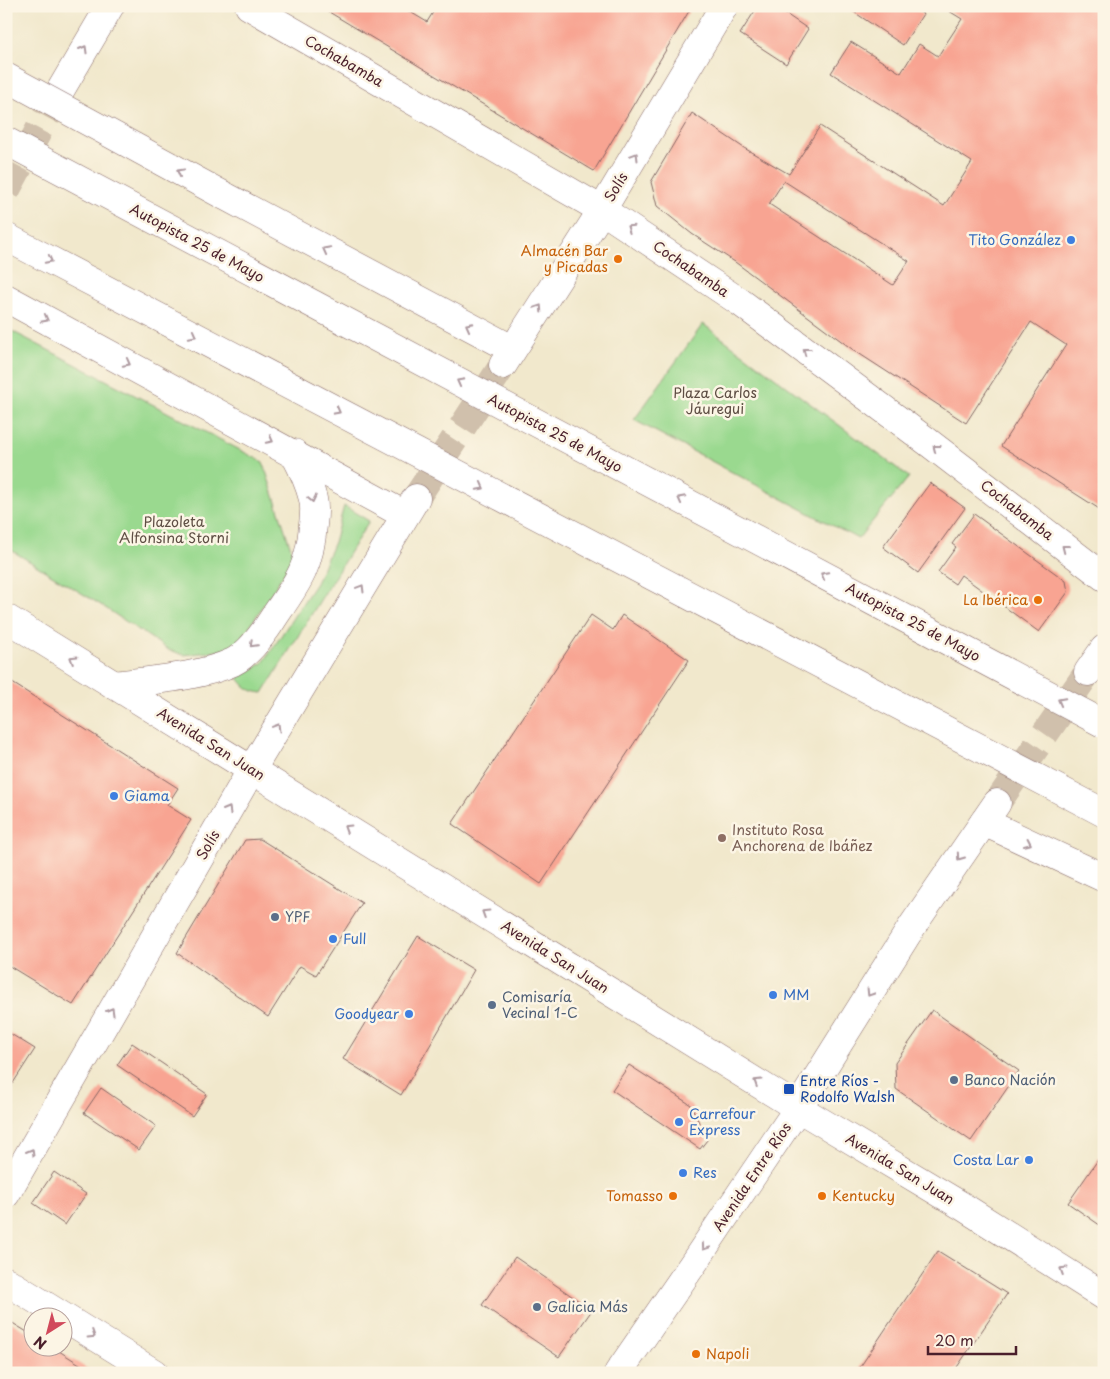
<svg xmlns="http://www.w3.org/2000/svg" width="1110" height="1379" font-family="'Playpen Sans',sans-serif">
<rect width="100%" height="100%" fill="#fcf5e5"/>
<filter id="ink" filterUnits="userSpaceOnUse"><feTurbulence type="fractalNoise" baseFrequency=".02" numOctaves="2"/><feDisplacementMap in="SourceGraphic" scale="10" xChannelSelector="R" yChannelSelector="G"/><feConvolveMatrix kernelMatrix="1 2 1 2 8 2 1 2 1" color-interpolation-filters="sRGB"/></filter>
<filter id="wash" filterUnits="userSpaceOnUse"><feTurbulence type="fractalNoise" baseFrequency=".0096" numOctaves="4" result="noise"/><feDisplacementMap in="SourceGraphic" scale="20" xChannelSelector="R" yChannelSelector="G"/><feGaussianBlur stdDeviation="1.12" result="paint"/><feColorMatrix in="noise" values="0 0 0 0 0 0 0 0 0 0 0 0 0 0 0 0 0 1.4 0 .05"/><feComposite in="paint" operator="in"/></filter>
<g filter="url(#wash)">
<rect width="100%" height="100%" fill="#f1e8cc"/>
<g fill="#9ad98f" stroke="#727c5d">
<polygon points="703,324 909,477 858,539 634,420"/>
<polygon points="6,328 263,462 294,558 235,649 184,655 169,650 101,605 6,547"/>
<path d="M344 506 369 521 263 693C251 692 245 688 238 678L263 663 316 583 334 542Z"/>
</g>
<g id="blocks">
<g fill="#f8a492" fill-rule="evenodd">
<polygon points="319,6 400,6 427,22 437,6 692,6 594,171"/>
<polygon points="758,6 774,6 808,29 786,64 740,34"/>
<polygon points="845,6 911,6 923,14 903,45"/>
<path d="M941 6H1104V512L1001 446 1066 345 1031 322 966 423 852 349 735 262 692 234 657 206 651 182 692 113 744 148 789 174 820 126 944 206 972 162 831 73 851 42 901 73 919 44 938 56 962 19ZM784 181 909 261 893 285 769 204Z"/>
<polygon points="930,483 965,508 918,573 883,547"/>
<polygon points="974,514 1066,581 1068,592 1039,632 961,575 955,584 938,572 956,547 952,544"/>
<polygon points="591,615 613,630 622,615 689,660 541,884 452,824"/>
<polygon points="6,679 178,788 167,805 191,820 73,1005 6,964"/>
<polygon points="260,839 362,903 316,975 300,966 268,1017 177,953 245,840"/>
<polygon points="418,936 474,970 401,1095 343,1059"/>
<polygon points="932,1010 1019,1071 971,1141 896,1089 895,1063"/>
<polygon points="6,1031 35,1049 6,1094"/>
<polygon points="132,1043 207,1094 192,1116 117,1065"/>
<polygon points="629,1065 691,1105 707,1140 700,1149 612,1090"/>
<polygon points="101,1088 156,1126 139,1150 84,1113"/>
<polygon points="1104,1151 1104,1228 1068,1203"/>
<polygon points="54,1172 86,1194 65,1225 33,1203"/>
<polygon points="938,1251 1007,1294 953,1373 856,1373"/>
<polygon points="515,1257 592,1310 559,1357 482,1305"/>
<polygon points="6,1319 32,1335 32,1346 51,1346 94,1373 6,1373"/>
</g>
</g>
</g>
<g filter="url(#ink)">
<use href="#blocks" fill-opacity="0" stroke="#846563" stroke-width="1"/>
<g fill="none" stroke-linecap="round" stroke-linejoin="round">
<g stroke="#d0c0ac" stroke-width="28" stroke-dasharray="28 14" stroke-linecap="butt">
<polyline points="6,191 60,91"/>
<polyline points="416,498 503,365"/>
</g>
<polyline stroke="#d0c0ac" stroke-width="28" stroke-dasharray="28 14" stroke-linecap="butt" points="997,803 1088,672"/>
<defs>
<g id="minor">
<polyline points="249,6 602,210 740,302 928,442 1104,577"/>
<polyline points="60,91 110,6"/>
<polyline points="503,365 602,210 724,6"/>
<polyline points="984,822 1104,878"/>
<polyline points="6,1194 252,769 416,498"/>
<polyline points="6,1281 154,1373"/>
</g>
<g id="secondary">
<polyline points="1088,672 1104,649"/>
<polyline points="618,1373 695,1261 798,1108 913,925 997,803"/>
</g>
<polyline id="primary" points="6,618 798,1108 962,1206 1104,1296"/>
<g id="motorway">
<polyline points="223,195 512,349"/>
<polyline points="6,298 405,515"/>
<path d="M114 685C151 680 200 677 233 662 250 653 266 630 276 614 298 582 310 566 313 525 314 517 315 507 313 499 309 483 302 468 294 453"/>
</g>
</defs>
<use href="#minor" stroke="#846563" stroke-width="29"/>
<use href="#secondary" stroke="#846563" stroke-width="29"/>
<use href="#primary" stroke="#846563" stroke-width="29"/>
<use href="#motorway" stroke="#846563" stroke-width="29"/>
<use href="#minor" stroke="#fff" stroke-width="28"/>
<use href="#secondary" stroke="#fff" stroke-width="28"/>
<use href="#primary" stroke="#fff" stroke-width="28"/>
<use href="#motorway" stroke="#fff" stroke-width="28"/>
<defs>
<g id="motorway-bridge">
<polyline points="6,77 223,195"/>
<polyline points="6,141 1104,724"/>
<polyline points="6,237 1104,813"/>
</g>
</defs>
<use href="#motorway-bridge" stroke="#846563" stroke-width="29" stroke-linecap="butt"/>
<use href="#motorway-bridge" stroke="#fff" stroke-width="28"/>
</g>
<defs><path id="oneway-chevron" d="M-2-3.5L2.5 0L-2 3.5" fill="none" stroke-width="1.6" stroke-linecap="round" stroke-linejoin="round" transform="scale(1.25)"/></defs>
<g stroke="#ae9aa0">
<use href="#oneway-chevron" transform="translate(84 49) rotate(-60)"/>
<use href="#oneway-chevron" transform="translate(635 156) rotate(-59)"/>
<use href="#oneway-chevron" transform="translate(180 172) rotate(-151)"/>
<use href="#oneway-chevron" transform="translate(630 228) rotate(-146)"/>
<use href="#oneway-chevron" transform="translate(326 250) rotate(-152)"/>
<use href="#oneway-chevron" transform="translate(49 260) rotate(28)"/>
<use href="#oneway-chevron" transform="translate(539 308) rotate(-57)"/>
<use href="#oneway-chevron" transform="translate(45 319) rotate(28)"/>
<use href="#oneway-chevron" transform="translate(469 326) rotate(-152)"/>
<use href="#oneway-chevron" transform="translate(193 335) rotate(28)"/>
<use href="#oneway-chevron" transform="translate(806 351) rotate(-143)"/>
<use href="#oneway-chevron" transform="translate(127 363) rotate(28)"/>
<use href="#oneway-chevron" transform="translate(460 382) rotate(-152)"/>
<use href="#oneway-chevron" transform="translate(337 411) rotate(28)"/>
<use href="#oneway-chevron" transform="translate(270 440) rotate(28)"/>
<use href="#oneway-chevron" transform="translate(936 448) rotate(-142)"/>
<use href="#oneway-chevron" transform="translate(481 487) rotate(28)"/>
<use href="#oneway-chevron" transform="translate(312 499) rotate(78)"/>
<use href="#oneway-chevron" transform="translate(681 499) rotate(-152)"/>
<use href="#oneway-chevron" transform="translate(1065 548) rotate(-142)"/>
<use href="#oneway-chevron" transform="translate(824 575) rotate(-152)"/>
<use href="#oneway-chevron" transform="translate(361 588) rotate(-59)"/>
<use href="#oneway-chevron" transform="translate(253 644) rotate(135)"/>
<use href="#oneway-chevron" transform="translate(73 659) rotate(-148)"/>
<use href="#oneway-chevron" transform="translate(1061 701) rotate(-152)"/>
<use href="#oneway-chevron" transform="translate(277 727) rotate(-59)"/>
<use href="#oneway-chevron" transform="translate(228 810) rotate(-60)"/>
<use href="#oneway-chevron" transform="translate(347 828) rotate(-148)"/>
<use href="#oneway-chevron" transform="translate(1028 843) rotate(25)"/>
<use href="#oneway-chevron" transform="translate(960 857) rotate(125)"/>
<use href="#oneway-chevron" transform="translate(485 913) rotate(-148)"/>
<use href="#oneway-chevron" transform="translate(870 993) rotate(122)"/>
<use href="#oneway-chevron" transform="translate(111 1011) rotate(-60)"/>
<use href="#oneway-chevron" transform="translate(757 1082) rotate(-148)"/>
<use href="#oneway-chevron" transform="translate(31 1152) rotate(-60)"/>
<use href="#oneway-chevron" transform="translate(705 1247) rotate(124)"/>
<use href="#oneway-chevron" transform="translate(1063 1270) rotate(-148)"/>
<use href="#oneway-chevron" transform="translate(92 1335) rotate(32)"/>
</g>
</g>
<g fill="#3f7fe0" stroke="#fcf5e5" stroke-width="2">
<circle cx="1071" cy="240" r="5"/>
<circle cx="114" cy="796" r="5"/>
<circle cx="333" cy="939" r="5"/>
<circle cx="773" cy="995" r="5"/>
<circle cx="409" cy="1014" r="5"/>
<circle cx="679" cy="1122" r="5"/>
<circle cx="1029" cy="1160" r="5"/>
<circle cx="683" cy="1173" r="5"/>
</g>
<g fill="#e8710a" stroke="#fcf5e5" stroke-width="2">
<circle cx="618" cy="259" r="5"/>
<circle cx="1038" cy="600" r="5"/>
<circle cx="673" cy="1196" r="5"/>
<circle cx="822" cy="1196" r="5"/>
<circle cx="696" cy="1354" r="5"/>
</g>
<circle fill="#8d6e63" stroke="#fcf5e5" stroke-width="2" cx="722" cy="838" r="5"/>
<g fill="#5c6f8a" stroke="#fcf5e5" stroke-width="2">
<circle cx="275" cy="917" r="5"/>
<circle cx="492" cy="1005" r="5"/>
<circle cx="954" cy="1080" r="5"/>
<circle cx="537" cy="1307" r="5"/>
</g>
<rect fill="#1a4fb4" stroke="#fcf5e5" stroke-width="2" x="783" y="1083" width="12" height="12" rx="2.5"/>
<g text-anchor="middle" stroke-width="5" stroke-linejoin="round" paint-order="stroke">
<g font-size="14" fill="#4a1f2b" stroke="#fcf5e5">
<text transform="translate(344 61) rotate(30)" y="5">Cochabamba</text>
<text transform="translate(616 187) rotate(-59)" y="5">Solís</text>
<text transform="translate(197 243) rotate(28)" y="5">Autopista 25 de Mayo</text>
<text transform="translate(691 269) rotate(34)" y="5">Cochabamba</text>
<text transform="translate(555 433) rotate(28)" y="5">Autopista 25 de Mayo</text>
<text transform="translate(1017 510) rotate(38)" y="5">Cochabamba</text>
<text transform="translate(913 622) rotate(28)" y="5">Autopista 25 de Mayo</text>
<text transform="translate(211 744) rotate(32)" y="5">Avenida San Juan</text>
<text transform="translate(208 845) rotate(-60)" y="5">Solís</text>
<text transform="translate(555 957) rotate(32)" y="5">Avenida San Juan</text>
<text transform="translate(900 1169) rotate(31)" y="5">Avenida San Juan</text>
<text transform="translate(752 1177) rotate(-56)" y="5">Avenida Entre Ríos</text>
</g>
<g font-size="14" fill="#366cbe" stroke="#fcf5e5" text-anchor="start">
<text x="1061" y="245" text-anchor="end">Tito González</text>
<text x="124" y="801">Giama</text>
<text x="343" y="944">Full</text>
<text x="783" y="1000">MM</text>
<text x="399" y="1019" text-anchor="end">Goodyear</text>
<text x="689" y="1119">Carrefour<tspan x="689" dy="16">Express</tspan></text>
<text x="1019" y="1165" text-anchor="end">Costa Lar</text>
<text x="693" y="1178">Res</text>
</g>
<g font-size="14" fill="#c56008" stroke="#fcf5e5" text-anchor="end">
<text x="608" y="256">Almacén Bar<tspan x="608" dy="16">y Picadas</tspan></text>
<text x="1028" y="605">La Ibérica</text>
<text x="663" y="1201">Tomasso</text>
<text x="832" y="1201" text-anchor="start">Kentucky</text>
<text x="706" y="1359" text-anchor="start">Napoli</text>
</g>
<g font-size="14" fill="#5e4e44" stroke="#fcf5e5">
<text x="715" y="398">Plaza Carlos<tspan x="715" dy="16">Jáuregui</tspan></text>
<text x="174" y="527">Plazoleta<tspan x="174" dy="16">Alfonsina Storni</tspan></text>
</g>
<g font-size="14" fill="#785e54" stroke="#fcf5e5" text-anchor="start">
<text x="732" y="835">Instituto Rosa<tspan x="732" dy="16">Anchorena de Ibáñez</tspan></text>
</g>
<g font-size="14" fill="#4e5e75" stroke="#fcf5e5" text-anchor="start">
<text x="285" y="922">YPF</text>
<text x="502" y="1002">Comisaría<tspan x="502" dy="16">Vecinal 1-C</tspan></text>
<text x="964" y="1085">Banco Nación</text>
<text x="547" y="1312">Galicia Más</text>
</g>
<g font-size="14" fill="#164399" stroke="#fcf5e5" text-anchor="start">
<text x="800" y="1086">Entre Ríos -<tspan x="800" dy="16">Rodolfo Walsh</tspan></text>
</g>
</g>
<rect width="1110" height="1379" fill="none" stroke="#fcf5e5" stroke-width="25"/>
<g transform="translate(48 1332) rotate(216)"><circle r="24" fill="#fcf5e5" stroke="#b59f9b"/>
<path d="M0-4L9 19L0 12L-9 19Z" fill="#d1495b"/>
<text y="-8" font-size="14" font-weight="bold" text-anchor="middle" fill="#4a1f2b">N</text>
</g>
<path d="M928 1346v8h88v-8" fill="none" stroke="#4a1f2b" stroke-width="2.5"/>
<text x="935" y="1346" font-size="15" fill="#4a1f2b" stroke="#fcf5e5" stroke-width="4" paint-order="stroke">20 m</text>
</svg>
